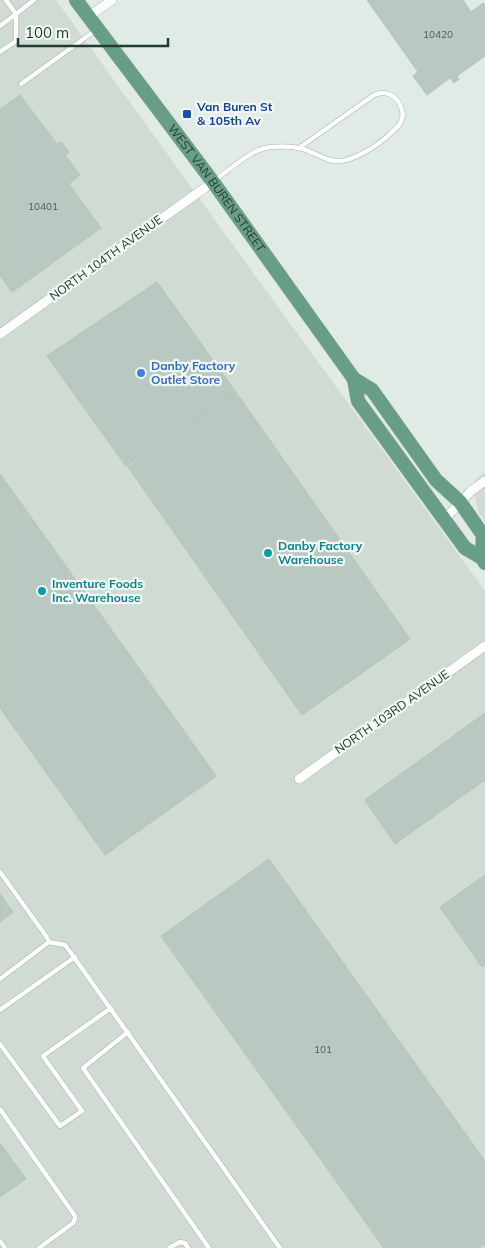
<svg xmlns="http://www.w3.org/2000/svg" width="485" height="1248" font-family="Mulish,sans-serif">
<rect width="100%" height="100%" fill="#e1ebe5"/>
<g fill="#cfdbd3">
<polygon points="0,0 56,0 254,274 485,591 485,1248 0,1248"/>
<polygon points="485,472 485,521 479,513 473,490 475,480"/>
</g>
<g fill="#b9c8c0" stroke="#b4c4ba">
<polygon points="367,0 463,0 471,12 483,3 485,5 485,56 457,76 459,79 454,83 450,78 427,95 413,76 418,72"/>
<polygon points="20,95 57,144 61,142 69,152 65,155 80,175 69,184 101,228 12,292 0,275 0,109"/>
<polygon points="157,282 235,391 126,466 47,356"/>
<polygon points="235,391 410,639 302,715 128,467"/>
<polygon points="0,474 216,776 105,855 0,708"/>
<polygon points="485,713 485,780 395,844 365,800"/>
<polygon points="269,859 485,1161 485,1244 479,1248 384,1248 161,936"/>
<polygon points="485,875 485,965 482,967 440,907"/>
<polygon points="0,894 13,912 0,922"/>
<polygon points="0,1143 26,1179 0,1197"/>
</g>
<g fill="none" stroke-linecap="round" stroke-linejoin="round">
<defs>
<g id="service">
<polyline points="0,26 16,14 6,0"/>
<polyline points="0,52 16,41 16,14 34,0"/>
<polyline points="21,84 96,30"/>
<path d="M214 181C228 171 248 152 265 148 274 146 289 146 299 148 311 150 322 159 334 161 350 164 380 144 391 133 399 126 406 119 401 107 396 95 386 90 374 95L299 148"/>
<polyline points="0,872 46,936 49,942 0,979"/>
<polyline points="49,942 65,945 71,953 280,1248"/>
<polyline points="0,1010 75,957"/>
<polyline points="128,1032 83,1068 209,1248"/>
<polyline points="0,1044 60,1126 82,1111 43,1056 111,1008"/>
<polyline points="0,1109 75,1216 75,1219 73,1223 39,1248"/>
<polyline points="0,1241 5,1248"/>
<polyline points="169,1248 180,1242 185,1243 188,1248"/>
</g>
<g id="minor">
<polyline points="88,17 112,0"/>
<polyline points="0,334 213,182"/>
<polyline points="444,520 471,491 485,481"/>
<polyline points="299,779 485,646"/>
</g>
<g id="primary">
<path id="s1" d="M76 0 213 182 354 379 372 390 436 480 460 502 483 535 482 558"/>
<polyline points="354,379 358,401 465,548 482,558 485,563"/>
</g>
</defs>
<use href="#service" stroke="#a4b3ab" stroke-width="5.5"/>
<use href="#minor" stroke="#a4b3ab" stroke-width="10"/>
<use href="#primary" stroke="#c1c8c5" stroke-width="15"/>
<use href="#service" stroke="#fff" stroke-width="4.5"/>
<use href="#minor" stroke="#fff" stroke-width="9"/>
<use href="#primary" stroke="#689e86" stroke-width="14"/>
</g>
<rect fill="#1a4fb4" stroke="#f1f8f3" stroke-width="2" x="182" y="109" width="10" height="10" rx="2.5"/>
<circle fill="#3f7fe0" stroke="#f1f8f3" stroke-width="2" cx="141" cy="373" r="5"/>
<g fill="#0f9aa8" stroke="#f1f8f3" stroke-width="2">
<circle cx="268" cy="553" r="5"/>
<circle cx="42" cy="591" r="5"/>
</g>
<g text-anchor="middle" stroke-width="4.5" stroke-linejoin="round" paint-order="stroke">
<g font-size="10" fill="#485e54">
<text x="438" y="38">10420</text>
<text x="43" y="210">10401</text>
<text x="323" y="1053">101</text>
</g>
<g font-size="12" font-weight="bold" fill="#164399" stroke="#f1f8f3" text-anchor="start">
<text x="197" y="111">Van Buren St<tspan x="197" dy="14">&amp; 105th Av</tspan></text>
</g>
<g font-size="12" fill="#223b30" stroke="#f1f8f3">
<text dy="4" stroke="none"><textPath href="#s1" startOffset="235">WEST VAN BUREN STREET</textPath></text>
<text transform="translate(106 258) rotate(-36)" y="4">NORTH 104TH AVENUE</text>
<text transform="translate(392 712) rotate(-35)" y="4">NORTH 103RD AVENUE</text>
</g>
<g font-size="12" font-weight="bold" fill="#366cbe" stroke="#f1f8f3" text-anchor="start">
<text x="151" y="370">Danby Factory<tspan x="151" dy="14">Outlet Store</tspan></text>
</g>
<g font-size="12" font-weight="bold" fill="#0d838f" stroke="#f1f8f3" text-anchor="start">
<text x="278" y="550">Danby Factory<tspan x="278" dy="14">Warehouse</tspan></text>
<text x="52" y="588">Inventure Foods<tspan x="52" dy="14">Inc. Warehouse</tspan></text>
</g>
</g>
<path d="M18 38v8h150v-8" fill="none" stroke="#223b30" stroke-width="2.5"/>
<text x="25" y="38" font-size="15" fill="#223b30" stroke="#f1f8f3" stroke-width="4" paint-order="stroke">100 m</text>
</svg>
